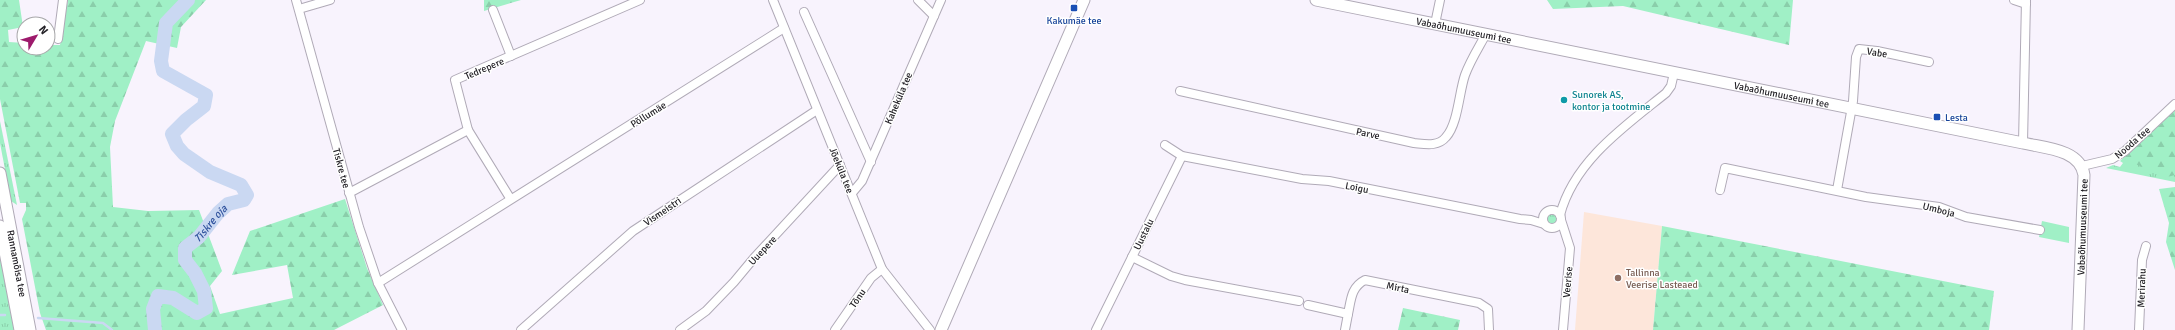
<svg xmlns="http://www.w3.org/2000/svg" width="2175" height="330" font-family="Signika,sans-serif">
<defs>
<pattern id="grass-tufts" width="24" height="20" patternUnits="userSpaceOnUse"><rect width="24" height="20" fill="#a0f0c6"/><path d="M3 7l-1-3M5 7V3M7 7l1-3M15 17l-1-3M17 17v-4M19 17l1-3" fill="none" stroke="#8aceaa"/></pattern>
<pattern id="forest-firs" width="22" height="20" patternUnits="userSpaceOnUse"><rect width="22" height="20" fill="#a0f0c6"/><path d="M5 1l3.5 6h-7zM16 11l3.5 6h-7z" fill="#8aceaa"/></pattern>
</defs>
<rect width="100%" height="100%" fill="#f8f3fd"/>
<polygon fill="#fde6da" points="1584,212 1662,226 1653,330 1575,330"/>
<g fill="url(#grass-tufts)">
<polygon points="2175,110 2175,182 2106,168 2113,165 2120,167 2123,163 2120,161"/>
<polygon points="0,121 17,205 11,201 0,143"/>
<circle cx="1552" cy="219" r="5"/>
<polygon points="0,250 15,330 0,330"/>
</g>
<g fill="url(#forest-firs)">
<polygon points="0,0 19,0 23,27 8,30 9,42 24,43 24,48 48,48 48,45 60,45 68,0 206,0 181,27 177,48 146,41 115,121 110,147 113,207 148,211 199,210 222,271 210,286 220,314 293,298 287,265 232,275 250,231 345,199 367,268 383,305 334,330 46,330 40,313 22,219 26,210 26,203 20,203 0,99"/>
<polygon points="484,0 521,0 484,11"/>
<polygon points="1547,0 1793,0 1789,45 1623,6 1553,9"/>
<polygon points="2175,111 2175,175 2167,177 2123,159"/>
<polygon points="2175,187 2175,270 2166,242 2169,223 2159,189"/>
<polygon points="1662,226 1994,291 1989,330 1653,330"/>
<polygon points="1403,308 1460,320 1458,330 1398,330"/>
</g>
<polygon fill="#a0f0c6" points="2042,221 2069,227 2069,243 2039,237"/>
<g fill="none" stroke-linecap="round" stroke-linejoin="round">
<g stroke="#cad8f2" stroke-width="2.5">
<polyline points="0,315 5,315"/>
<polyline points="38,318 103,323 112,330"/>
</g>
<path stroke="#cad8f2" stroke-width="14" id="s1" d="M155 330 153 309 158 296 173 298 197 313 206 308 204 291 195 273 185 260V248L199 237 218 213 228 204 244 200 247 195 241 185 210 172 184 154 177 146 172 134 186 120 204 106 206 95 163 71 161 61 166 23 188 0"/>
<defs>
<g id="street">
<polyline points="296,0 359,227 378,283 402,330"/>
<polyline points="773,0 882,269 930,330"/>
<polyline points="918,0 934,16"/>
<polyline points="2014,0 2026,4"/>
<polyline points="299,9 330,0"/>
<polyline points="493,10 511,56"/>
<polyline points="804,12 871,162"/>
<polyline points="1435,24 1440,0"/>
<polyline points="58,39 63,0"/>
<path d="M1180 91 1414 143C1425 144 1438 147 1446 137 1458 124 1459 92 1465 75 1470 61 1479 47 1486 34"/>
<polyline points="468,130 510,198"/>
<polyline points="2023,143 2026,0"/>
<polyline points="1165,145 1182,156 1302,179 1329,181 1520,219 1531,220 1544,224"/>
<polyline points="2082,166 2112,159 2125,151 2175,104"/>
<polyline points="1720,190 1725,168 1866,197 1939,207 1966,217 2040,230"/>
<polyline points="1837,190 1853,101 1856,57 1859,49 1877,51 1929,62"/>
<polyline points="349,193 468,130 455,80 640,0"/>
<polyline points="852,193 862,181 941,0"/>
<circle cx="1552" cy="219" r="9"/>
<path d="M1560 215C1574 161 1625 126 1666 93L1671 86 1674 73"/>
<polyline points="1561,220 1570,248 1563,330"/>
<polyline points="1132,257 1171,276 1185,280 1299,301"/>
<path d="M378 283C513 197 649 113 784 28"/>
<path d="M1308 305 1348 314C1351 300 1351 287 1365 280L1479 303 1488 309 1489 330"/>
<polyline points="521,330 633,231 817,110"/>
<polyline points="680,330 706,311 734,282 754,258 840,165"/>
<polyline points="835,330 871,278 882,269"/>
<polyline points="1096,330 1182,156"/>
<polyline points="1345,330 1348,314"/>
<polyline points="2139,330 2142,260 2146,246"/>
</g>
<g id="secondary">
<path id="s2" d="M1316 0 2023 143C2044 148 2080 149 2084 175L2078 330"/>
<path id="s3" d="M0 173 30 330"/>
<polyline points="0,226 20,330"/>
<polyline points="941,330 1084,0"/>
</g>
</defs>
<use href="#street" stroke="#b0aab7" stroke-width="10"/>
<use href="#secondary" stroke="#b0aab7" stroke-width="13"/>
<use href="#street" stroke="#fff" stroke-width="8"/>
<use href="#secondary" stroke="#fff" stroke-width="11"/>
</g>
<g fill="#1a4fb4" stroke="#fff" stroke-width="1.5">
<rect x="1070" y="4" width="8" height="8" rx="2"/>
<rect x="1933" y="113" width="8" height="8" rx="2"/>
</g>
<circle fill="#0f9aa8" stroke="#fff" stroke-width="1.5" cx="1564" cy="100" r="4"/>
<circle fill="#8d6e63" stroke="#fff" stroke-width="1.5" cx="1618" cy="278" r="4"/>
<g text-anchor="middle" stroke-width="3" stroke-linejoin="round" paint-order="stroke">
<g font-size="10" fill="#164399" stroke="#fff">
<text x="1074" y="24">Kakumäe tee</text>
<text x="1945" y="121" text-anchor="start">Lesta</text>
</g>
<g font-size="10" fill="#242227" stroke="#fff">
<text dy="4" stroke="none"><textPath href="#s2" startOffset="151">Vabaõhumuuseumi tee</textPath></text>
<text transform="translate(1877 52) rotate(9)" y="4">Vabe</text>
<text transform="translate(484 68) rotate(-23)" y="4">Tedrepere</text>
<text dy="4" stroke="none"><textPath href="#s2" startOffset="475">Vabaõhumuuseumi tee</textPath></text>
<text transform="translate(898 98) rotate(-67)" y="4">Kaheküla tee</text>
<text transform="translate(648 114) rotate(-32)" y="4">Põllumäe</text>
<text transform="translate(1368 133) rotate(12)" y="4">Parve</text>
<text transform="translate(2132 142) rotate(-41)" y="4">Nooda tee</text>
<text transform="translate(342 168) rotate(75)" y="4">Tiskre tee</text>
<text transform="translate(842 170) rotate(68)" y="4">Jõeküla tee</text>
<text transform="translate(1357 187) rotate(11)" y="4">Loigu</text>
<text transform="translate(1939 209) rotate(14)" y="4">Umboja</text>
<text transform="translate(662 211) rotate(-34)" y="4">Vismeistri</text>
<text transform="translate(2082 227) rotate(-88)" y="4">Vabaõhumuuseumi tee</text>
<text transform="translate(1143 234) rotate(-64)" y="4">Uustalu</text>
<text transform="translate(762 250) rotate(-47)" y="4">Uuepere</text>
<text dy="4" stroke="none"><textPath href="#s3" startOffset="92">Rannamõisa tee</textPath></text>
<text transform="translate(1567 282) rotate(-85)" y="4">Veerise</text>
<text transform="translate(1398 287) rotate(12)" y="4">Mirta</text>
<text transform="translate(2141 288) rotate(-88)" y="4">Merirahu</text>
<text transform="translate(857 298) rotate(-55)" y="4">Tõnu</text>
</g>
<g font-size="10" fill="#0d838f" stroke="#fff" text-anchor="start">
<text x="1572" y="98">Sunorek AS,<tspan x="1572" dy="12">kontor ja tootmine</tspan></text>
</g>
<g font-size="10" fill="#785e54" stroke="#fff" text-anchor="start">
<text x="1626" y="276">Tallinna<tspan x="1626" dy="12">Veerise Lasteaed</tspan></text>
</g>
<g font-size="11" font-style="italic" fill="#2f529d" stroke="#fff">
<text dy="4" stroke="none"><textPath href="#s1" startOffset="190">Tiskre oja</textPath></text>
</g>
</g>
<g transform="translate(36 36) rotate(52)"><circle r="19" fill="#ffffff" stroke="#a7a7a9"/>
<path d="M0-3L7 15L0 10L-7 15Z" fill="#9d1a6c"/>
<text y="-6" font-size="11" font-weight="bold" text-anchor="middle" fill="#242227">N</text>
</g>
</svg>
